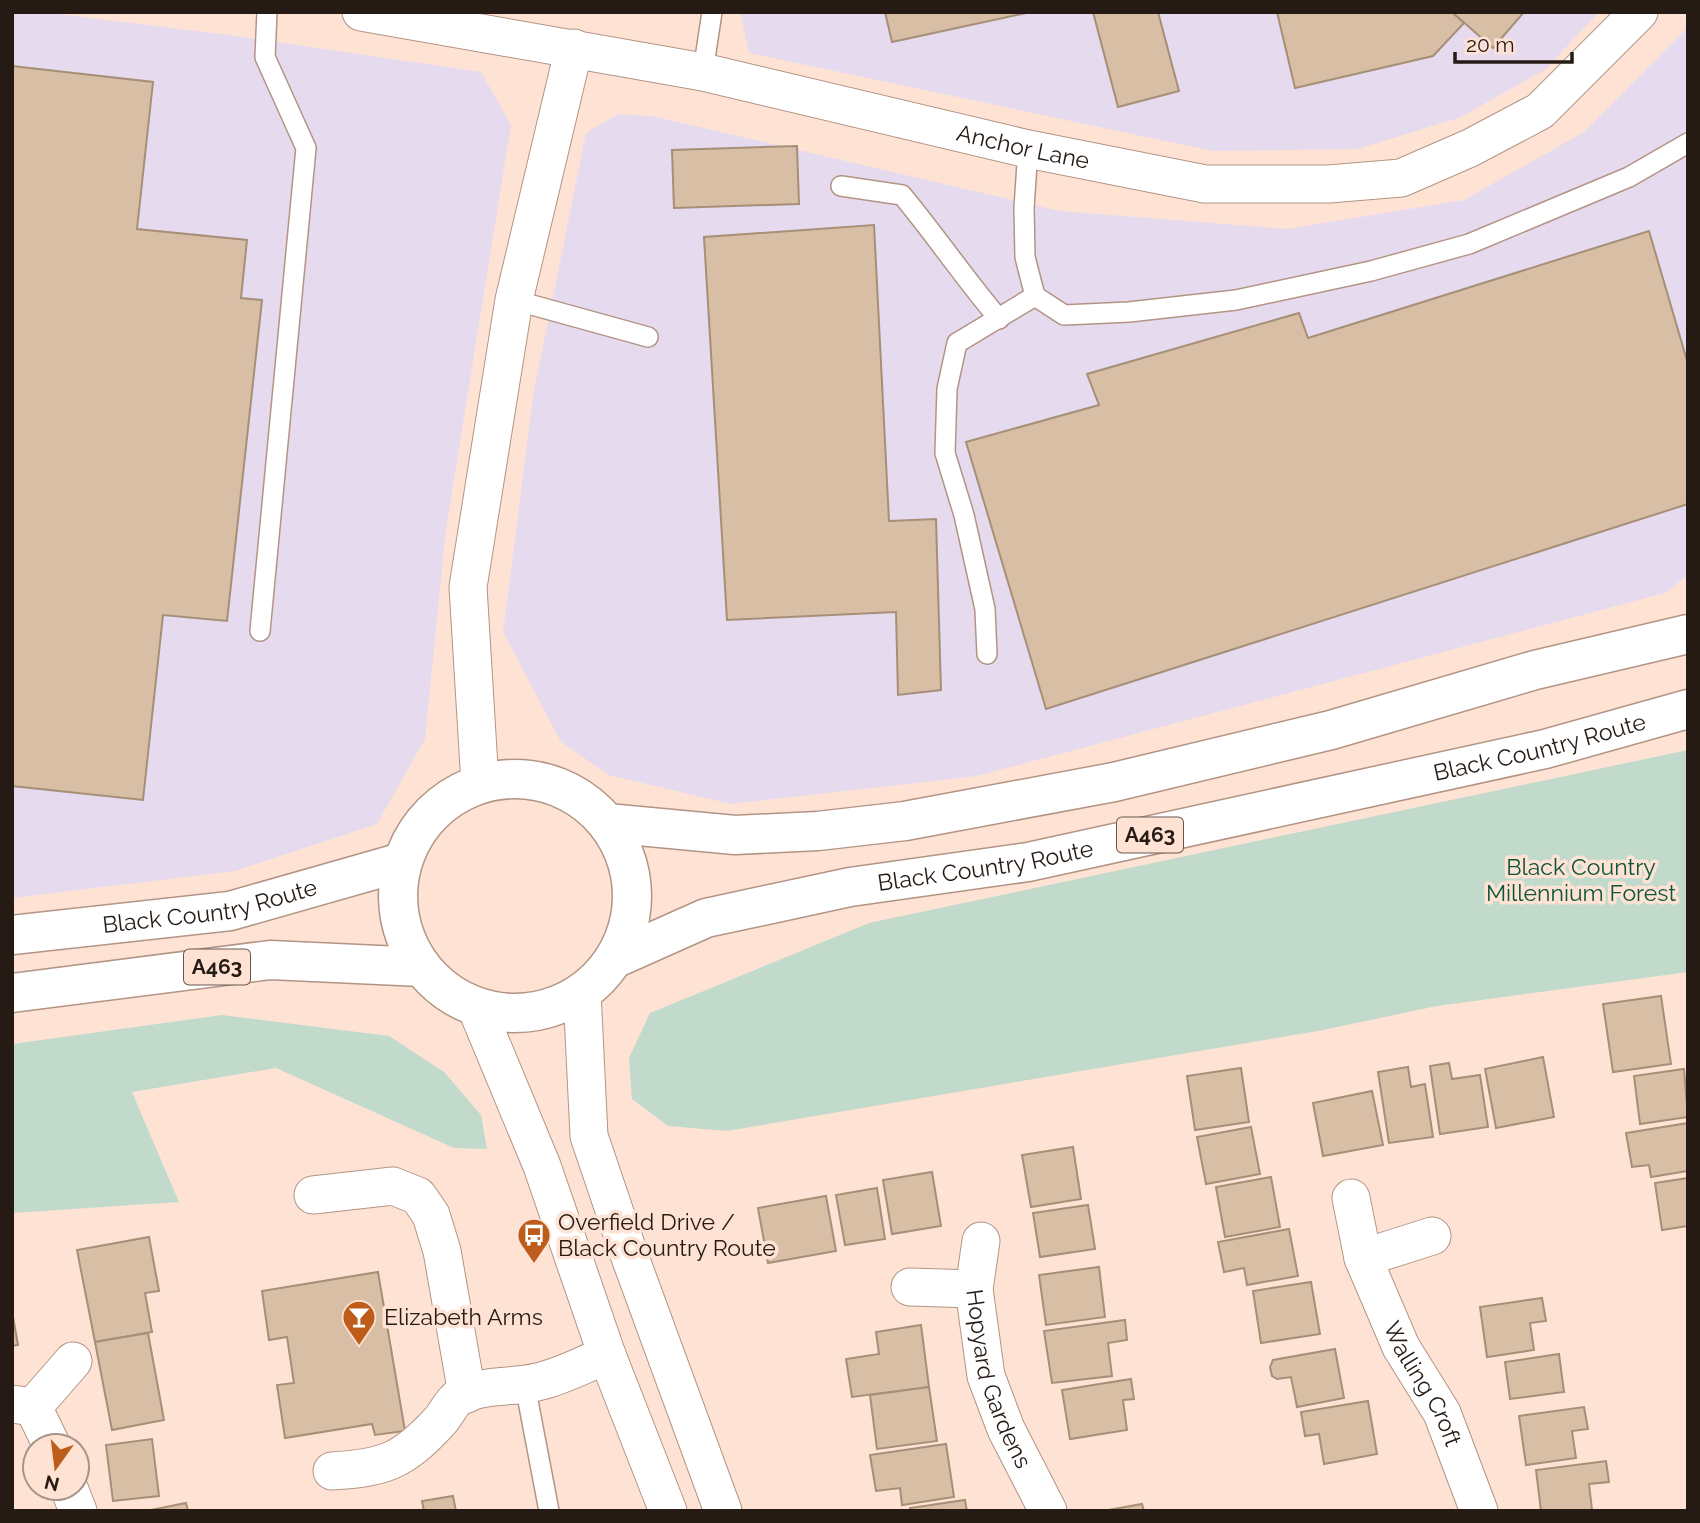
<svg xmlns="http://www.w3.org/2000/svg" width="1700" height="1523" font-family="Raleway,sans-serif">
<rect width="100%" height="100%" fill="#fee3d5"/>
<g fill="#e6daee">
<polygon points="12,12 42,12 228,35 481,72 511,125 446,529 425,739 377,824 235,871 12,898"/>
<polygon points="740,12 1599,12 1546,69 1461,117 1358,149 1213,151 749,53"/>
<polygon points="1688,27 1688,575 1665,593 977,776 731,804 609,775 561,742 503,632 533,396 586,133 618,114 652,116 1060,211 1288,229 1464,200 1584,132"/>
</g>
<g fill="#c1dacc">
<polygon points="1688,750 1688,972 1437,1006 1318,1031 727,1131 668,1126 632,1099 629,1058 650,1013 869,923"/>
<polygon points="222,1015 389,1036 444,1072 481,1115 487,1149 454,1148 276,1068 132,1092 179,1202 12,1213 12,1044"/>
</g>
<g fill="#d7bea5" stroke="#a68f77" stroke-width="2">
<polygon points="885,12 1031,12 892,42"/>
<polygon points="1093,12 1158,12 1179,91 1118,107"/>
<polygon points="1277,12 1452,12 1464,23 1433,56 1295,88"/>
<polygon points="1452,12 1524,12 1493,48"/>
<polygon points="12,66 153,82 137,229 247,240 241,298 262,300 227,621 163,615 143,800 12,786"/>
<polygon points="797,146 799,204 674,208 672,150"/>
<polygon points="874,225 889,521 936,519 941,690 898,695 896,612 727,620 704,237"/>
<polygon points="1649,231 1688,364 1688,504 1046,709 966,442 1099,405 1087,374 1299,313 1308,338"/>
<polygon points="1661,996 1671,1064 1613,1072 1603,1004"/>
<polygon points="1543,1057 1554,1117 1496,1128 1485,1069"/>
<polygon points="1449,1063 1452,1079 1480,1075 1488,1127 1440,1134 1430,1066"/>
<polygon points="1408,1067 1411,1087 1425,1084 1433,1137 1389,1143 1378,1072"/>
<polygon points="1241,1068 1249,1122 1195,1130 1187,1076"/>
<polygon points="1684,1069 1688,1117 1640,1124 1634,1076"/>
<polygon points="1372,1091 1383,1145 1323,1156 1313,1103"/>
<polygon points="1688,1123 1688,1171 1651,1177 1649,1165 1632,1167 1626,1133"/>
<polygon points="1251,1127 1260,1174 1206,1184 1197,1137"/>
<polygon points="1073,1147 1081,1199 1031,1207 1022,1155"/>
<polygon points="932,1172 941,1226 892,1234 883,1180"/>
<polygon points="1271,1177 1280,1227 1225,1237 1216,1187"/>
<polygon points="1688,1178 1688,1226 1662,1230 1655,1183"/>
<polygon points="877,1188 885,1239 845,1245 836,1195"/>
<polygon points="826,1196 836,1251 768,1263 758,1208"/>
<polygon points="1088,1205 1095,1249 1040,1257 1033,1213"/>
<polygon points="1289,1229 1298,1276 1247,1285 1244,1268 1224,1272 1218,1242"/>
<polygon points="149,1237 159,1291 145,1293 152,1332 95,1342 77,1250"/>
<polygon points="1099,1267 1105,1317 1046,1325 1039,1275"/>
<polygon points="378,1272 405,1431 375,1435 372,1424 285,1438 277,1385 294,1383 287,1337 269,1340 262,1291"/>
<polygon points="1311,1282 1320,1334 1261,1343 1253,1291"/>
<polygon points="1542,1298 1546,1321 1530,1323 1534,1350 1487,1357 1480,1307"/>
<polygon points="12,1311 18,1345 12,1346"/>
<polygon points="1125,1320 1127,1340 1108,1343 1112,1376 1052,1383 1044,1331"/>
<polygon points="921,1325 929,1387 852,1397 846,1359 879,1354 876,1332"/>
<polygon points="148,1333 164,1420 112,1430 95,1342"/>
<polygon points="1335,1349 1344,1398 1297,1407 1291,1377 1277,1379 1272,1376 1270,1367 1273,1360"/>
<polygon points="1559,1354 1564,1392 1510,1399 1505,1362"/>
<polygon points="1131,1379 1134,1399 1123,1400 1127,1430 1070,1439 1062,1390"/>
<polygon points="929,1387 937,1441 877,1449 870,1395"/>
<polygon points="1368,1401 1377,1454 1324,1464 1319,1434 1305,1436 1301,1412"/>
<polygon points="1584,1407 1588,1429 1572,1431 1576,1458 1526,1465 1519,1416"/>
<polygon points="152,1439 159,1496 113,1501 106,1445"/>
<polygon points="946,1444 954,1497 902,1505 900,1488 876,1491 870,1455"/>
<polygon points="1606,1461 1609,1482 1589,1484 1592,1510 1541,1511 1536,1470"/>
<polygon points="453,1496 456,1511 424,1511 422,1501"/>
<polygon points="965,1500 967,1511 910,1511 910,1508"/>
<polygon points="186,1503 188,1511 146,1511"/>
<polygon points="1142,1504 1144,1511 1103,1511"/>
</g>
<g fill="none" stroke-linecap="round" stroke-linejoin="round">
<defs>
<g id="lane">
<polyline points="703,72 712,12"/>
<polyline points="1028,149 1024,208 1025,257 1035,296 1064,315 1129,312 1236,300 1371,271 1469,244 1629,177 1688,143"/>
<path d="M841 186 902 195C936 236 965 279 999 319"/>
<polyline points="514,300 648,337"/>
<polyline points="260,631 306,148 265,57 267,12"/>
<polyline points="987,654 985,609 964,515 945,453 947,389 957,343 1035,296"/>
<polyline points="525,1385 549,1511"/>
</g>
<g id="street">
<path id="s1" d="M361 12 703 72 1028 149 1205 184H1329L1401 178 1470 148 1540 111 1639 12"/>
<polyline points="480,784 468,587 514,300 574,48"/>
<polyline points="582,992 589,1136 631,1260 723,1511"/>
<polyline points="476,1007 542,1166 607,1355 668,1511"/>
<polyline points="313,1195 393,1186 418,1196 431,1215 442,1251 467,1394"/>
<polyline points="1351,1198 1363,1258"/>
<path id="s2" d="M1432 1236 1363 1258 1401 1347 1442 1413 1479 1511"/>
<path id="s3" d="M981 1241 974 1289 986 1376 1006 1429 1048 1511"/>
<polyline points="910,1287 974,1289"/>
<polyline points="12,1404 33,1407 73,1361"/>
<polyline points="33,1407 52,1446"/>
<path d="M332 1471C385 1468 403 1461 439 1422 446 1415 451 1402 459 1397 481 1384 512 1388 537 1382 561 1377 584 1364 607 1355"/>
<polyline points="69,1488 78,1511"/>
</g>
<g id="highway">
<circle cx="515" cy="896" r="117"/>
<polyline points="607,823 735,835 818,831 905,821 1114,782 1331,730 1535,670 1688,634"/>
<path id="s4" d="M12 935 230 911 402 862"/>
<path id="s5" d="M614 959 706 918 850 887 1028 862 1545 749 1688 709"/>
<polyline points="12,993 270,960 422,967"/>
</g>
</defs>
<use href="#lane" stroke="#b39484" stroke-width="22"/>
<use href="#street" stroke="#b39484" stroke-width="39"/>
<use href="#highway" stroke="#b39484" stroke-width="41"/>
<use href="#lane" stroke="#fff" stroke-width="19"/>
<use href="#street" stroke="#fff" stroke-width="37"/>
<use href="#highway" stroke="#fff" stroke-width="38"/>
</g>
<defs>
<symbol id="bus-pin" viewBox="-11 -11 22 30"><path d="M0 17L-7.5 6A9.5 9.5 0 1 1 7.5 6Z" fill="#bd5c1b" stroke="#fee3d5"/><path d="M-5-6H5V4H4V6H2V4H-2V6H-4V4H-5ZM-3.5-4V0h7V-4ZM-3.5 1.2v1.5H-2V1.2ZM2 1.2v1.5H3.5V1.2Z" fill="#fff"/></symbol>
<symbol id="bar-pin" viewBox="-11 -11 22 30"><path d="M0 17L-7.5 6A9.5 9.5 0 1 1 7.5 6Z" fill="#bd5c1b" stroke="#fee3d5"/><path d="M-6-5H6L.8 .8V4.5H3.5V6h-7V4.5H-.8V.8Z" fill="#fff"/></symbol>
</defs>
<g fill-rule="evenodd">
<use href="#bus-pin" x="515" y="1216" width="38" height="52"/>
<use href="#bar-pin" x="340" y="1298" width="38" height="52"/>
</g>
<g text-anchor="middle" stroke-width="7" stroke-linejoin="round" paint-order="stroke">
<g fill="#fee3d5" stroke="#67564e" stroke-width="2">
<rect x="1117" y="817.5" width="66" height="35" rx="5"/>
<rect x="184" y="949.5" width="66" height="35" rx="5"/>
</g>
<g font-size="21" font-weight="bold" fill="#261a14">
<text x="1150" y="842">A463</text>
<text x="217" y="974">A463</text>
</g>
<g font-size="23" fill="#261a14" stroke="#fee3d5">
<text dy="8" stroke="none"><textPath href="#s1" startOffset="676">Anchor Lane</textPath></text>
<text dy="8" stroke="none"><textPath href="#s5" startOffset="952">Black Country Route</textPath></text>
<text dy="8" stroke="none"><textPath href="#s5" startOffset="385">Black Country Route</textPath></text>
<text dy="8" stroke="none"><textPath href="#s4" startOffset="200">Black Country Route</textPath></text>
<text dy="8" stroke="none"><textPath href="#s3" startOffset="142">Hopyard Gardens</textPath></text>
<text dy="8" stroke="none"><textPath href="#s2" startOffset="212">Walling Croft</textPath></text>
</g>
<g font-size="23" fill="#0b553a" stroke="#fee3d5">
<text x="1581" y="875">Black Country<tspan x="1581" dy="26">Millennium Forest</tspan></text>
</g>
<g font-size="23" fill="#261a14" stroke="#fee3d5" text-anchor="start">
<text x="558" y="1230">Overfield Drive /<tspan x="558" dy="26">Black Country Route</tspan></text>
<text x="384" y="1325">Elizabeth Arms</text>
</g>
</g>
<rect width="1700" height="1523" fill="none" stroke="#261a14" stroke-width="28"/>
<g transform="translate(56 1467) rotate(194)"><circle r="33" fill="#fee3d5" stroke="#a89388" stroke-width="2"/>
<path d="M0-5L12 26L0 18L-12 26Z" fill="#bd5c1b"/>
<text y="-10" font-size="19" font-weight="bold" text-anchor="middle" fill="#261a14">N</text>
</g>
<path d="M1455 52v10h117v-10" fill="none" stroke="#261a14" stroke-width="3.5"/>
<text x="1466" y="52" font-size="21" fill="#261a14" stroke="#fee3d5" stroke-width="5" paint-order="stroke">20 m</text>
</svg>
